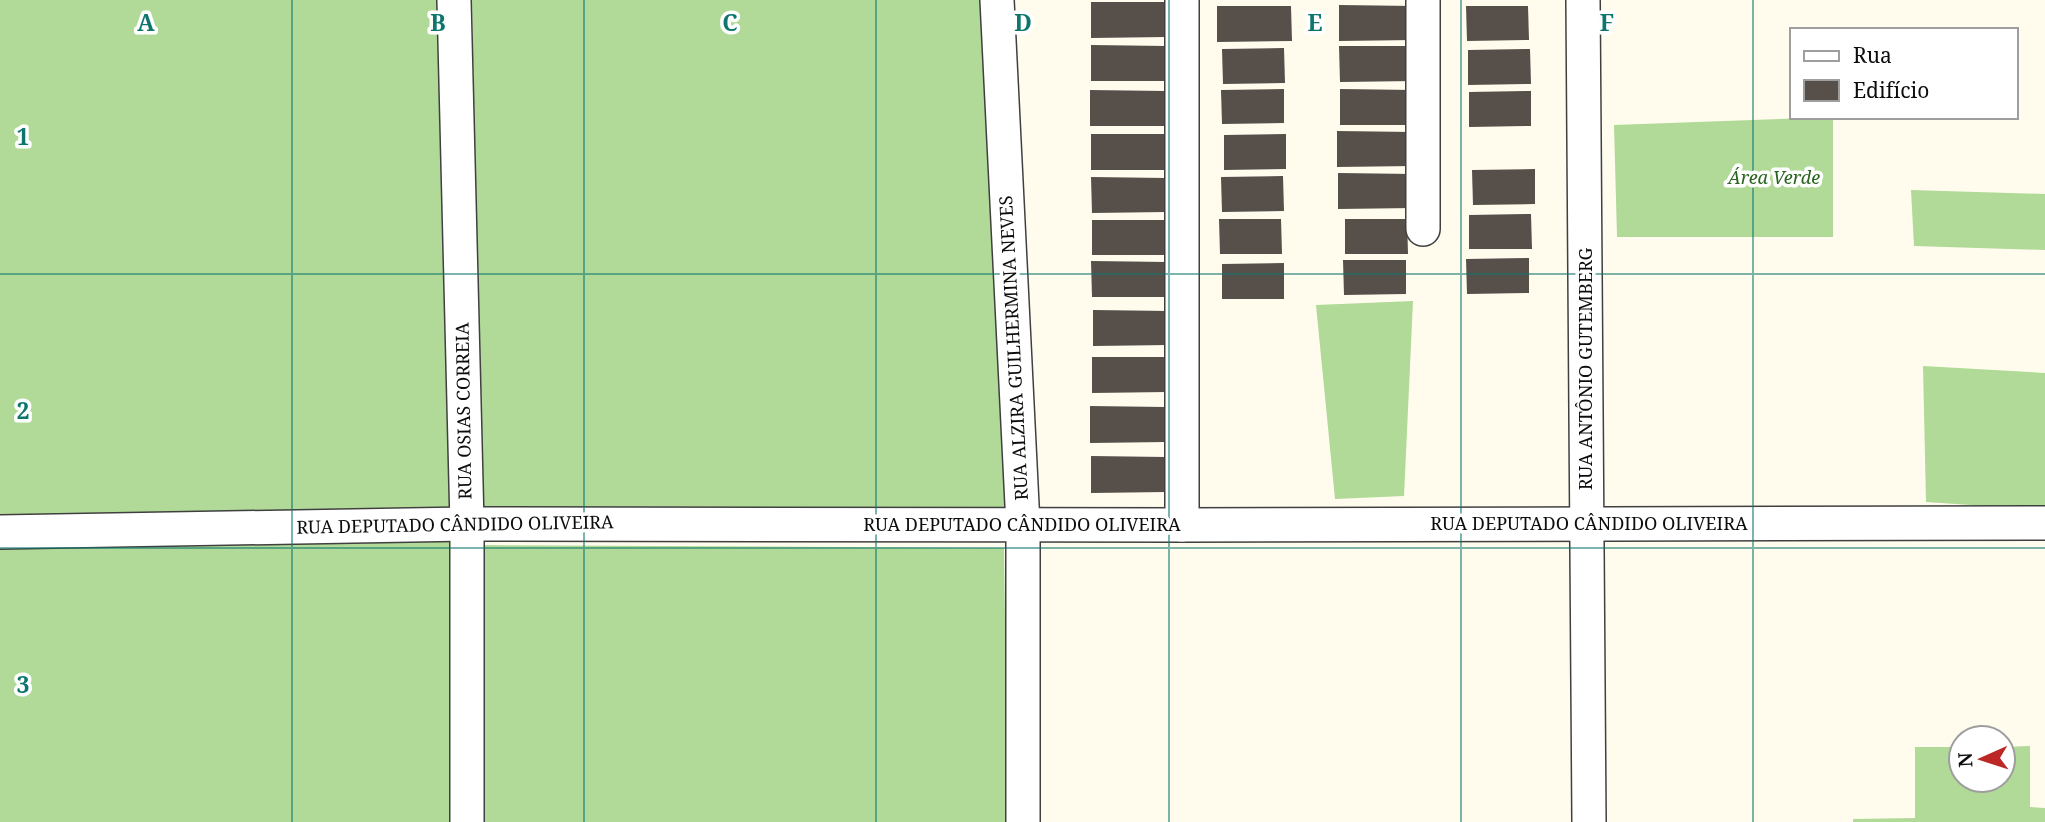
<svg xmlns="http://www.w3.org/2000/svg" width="2045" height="822" font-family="'Noto Serif',serif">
<rect width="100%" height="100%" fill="#fffcee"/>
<g fill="#b1d997">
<polygon points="0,0 442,0 452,510 0,519"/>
<polygon points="472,0 983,0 1010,514 481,513"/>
<polygon points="1833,117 1833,237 1617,237 1614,125"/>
<polygon points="1911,190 2045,194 2045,250 1914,246"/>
<polygon points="1413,301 1404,496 1335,499 1316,305"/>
<polygon points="1923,366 2045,373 2045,510 1926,502"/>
<polygon points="452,540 451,822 0,822 0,548"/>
<polygon points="483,545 1004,548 1008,822 484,822"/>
<polygon points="2030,746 2030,807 2045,808 2045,822 1853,822 1853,819 1915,818 1915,747 1961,747 1961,780 2003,780 2003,747"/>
</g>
<g fill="#564f4a">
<polygon points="1091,2 1166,2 1167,37 1091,38"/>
<polygon points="1339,5 1414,6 1415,40 1339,41"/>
<polygon points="1217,6 1291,6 1292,41 1217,42"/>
<polygon points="1466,6 1528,6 1529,40 1467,41"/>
<polygon points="1091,45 1166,46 1166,81 1091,81"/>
<polygon points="1339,46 1414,46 1415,81 1340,82"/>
<polygon points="1284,48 1285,83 1223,84 1222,49"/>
<polygon points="1530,49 1531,84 1468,85 1468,50"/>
<polygon points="1284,89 1284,123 1222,124 1221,90"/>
<polygon points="1340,89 1415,90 1415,125 1340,125"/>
<polygon points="1090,90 1165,91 1165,126 1090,126"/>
<polygon points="1531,91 1531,126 1469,127 1469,92"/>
<polygon points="1337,131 1412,132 1413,166 1337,167"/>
<polygon points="1091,134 1166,134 1167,170 1091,170"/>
<polygon points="1286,134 1286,169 1224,170 1224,135"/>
<polygon points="1535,169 1535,204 1473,205 1472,170"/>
<polygon points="1338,173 1413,174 1414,208 1338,209"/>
<polygon points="1283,176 1284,211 1222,212 1221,177"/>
<polygon points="1091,177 1166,178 1167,212 1092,213"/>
<polygon points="1531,214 1532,249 1469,249 1469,215"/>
<polygon points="1219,219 1281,219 1282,254 1220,254"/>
<polygon points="1345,219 1407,219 1408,254 1345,254"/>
<rect x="1092" y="220" width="76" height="35"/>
<polygon points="1529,258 1529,293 1467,294 1466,259"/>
<polygon points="1343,260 1406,260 1406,294 1344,295"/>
<polygon points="1091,261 1167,262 1167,297 1092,297"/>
<polygon points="1284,263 1284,299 1222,299 1222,264"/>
<polygon points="1093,310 1169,311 1169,345 1093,346"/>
<polygon points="1092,357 1167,357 1167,392 1092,393"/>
<polygon points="1090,406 1165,407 1166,442 1090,443"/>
<polygon points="1091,456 1166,457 1167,492 1091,493"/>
</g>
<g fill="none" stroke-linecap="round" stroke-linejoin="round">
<defs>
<g id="minor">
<polyline points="454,0 467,524 467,822"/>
<polyline points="997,0 1023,525 1023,822"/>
<polyline points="1182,0 1182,525"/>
<polyline points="1423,0 1423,229"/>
<polyline points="1583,0 1589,822"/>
<polyline points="0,532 467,524 1182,525 2045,523"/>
</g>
</defs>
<use href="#minor" stroke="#404040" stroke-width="36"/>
<use href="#minor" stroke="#fff" stroke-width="33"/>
</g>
<path fill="none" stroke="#0f766e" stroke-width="2" stroke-opacity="0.55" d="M292 0V822M584 0V822M876 0V822M1169 0V822M1461 0V822M1753 0V822M0 274H2045M0 548H2045"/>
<g text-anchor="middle" stroke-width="7" stroke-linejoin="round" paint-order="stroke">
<g font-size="18" font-style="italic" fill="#28641e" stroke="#fff">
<text x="1774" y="184">Área Verde</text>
</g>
<g font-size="18" fill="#0d0d0d" stroke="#fff">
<text transform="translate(1014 348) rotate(-93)" y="6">RUA ALZIRA GUILHERMINA NEVES</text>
<text transform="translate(1586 369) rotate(-90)" y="6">RUA ANTÔNIO GUTEMBERG</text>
<text transform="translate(464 411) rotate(-91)" y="6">RUA OSIAS CORREIA</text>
<text x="1589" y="530">RUA DEPUTADO CÂNDIDO OLIVEIRA</text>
<text transform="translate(455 525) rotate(-1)" y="6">RUA DEPUTADO CÂNDIDO OLIVEIRA</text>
<text x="1022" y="531">RUA DEPUTADO CÂNDIDO OLIVEIRA</text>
</g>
</g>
<g font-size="23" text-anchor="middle" font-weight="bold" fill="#0f766e" stroke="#fff" stroke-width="7" stroke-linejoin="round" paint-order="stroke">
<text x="146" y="31">A</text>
<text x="438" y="31">B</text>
<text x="730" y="31">C</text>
<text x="1023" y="31">D</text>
<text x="1315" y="31">E</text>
<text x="1607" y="31">F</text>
<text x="23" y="145">1</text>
<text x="23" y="419">2</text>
<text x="23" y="693">3</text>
</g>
<rect x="1790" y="28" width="228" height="91" fill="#ffffff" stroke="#9e9e9e" stroke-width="2"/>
<rect x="1804" y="51" width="35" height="10" fill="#ffffff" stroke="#9e9e9e" stroke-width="2"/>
<text x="1853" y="63" font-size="21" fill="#0d0d0d">Rua</text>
<rect x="1804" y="80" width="35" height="21" fill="#564f4a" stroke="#9e9e9e" stroke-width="2"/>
<text x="1853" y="98" font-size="21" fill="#0d0d0d">Edifício</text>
<g transform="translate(1982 759) rotate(267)"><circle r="33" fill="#ffffff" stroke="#9e9e9e" stroke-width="2"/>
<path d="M0-5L12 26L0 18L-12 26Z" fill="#bc2826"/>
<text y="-10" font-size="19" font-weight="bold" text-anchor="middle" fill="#0d0d0d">N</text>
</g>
</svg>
